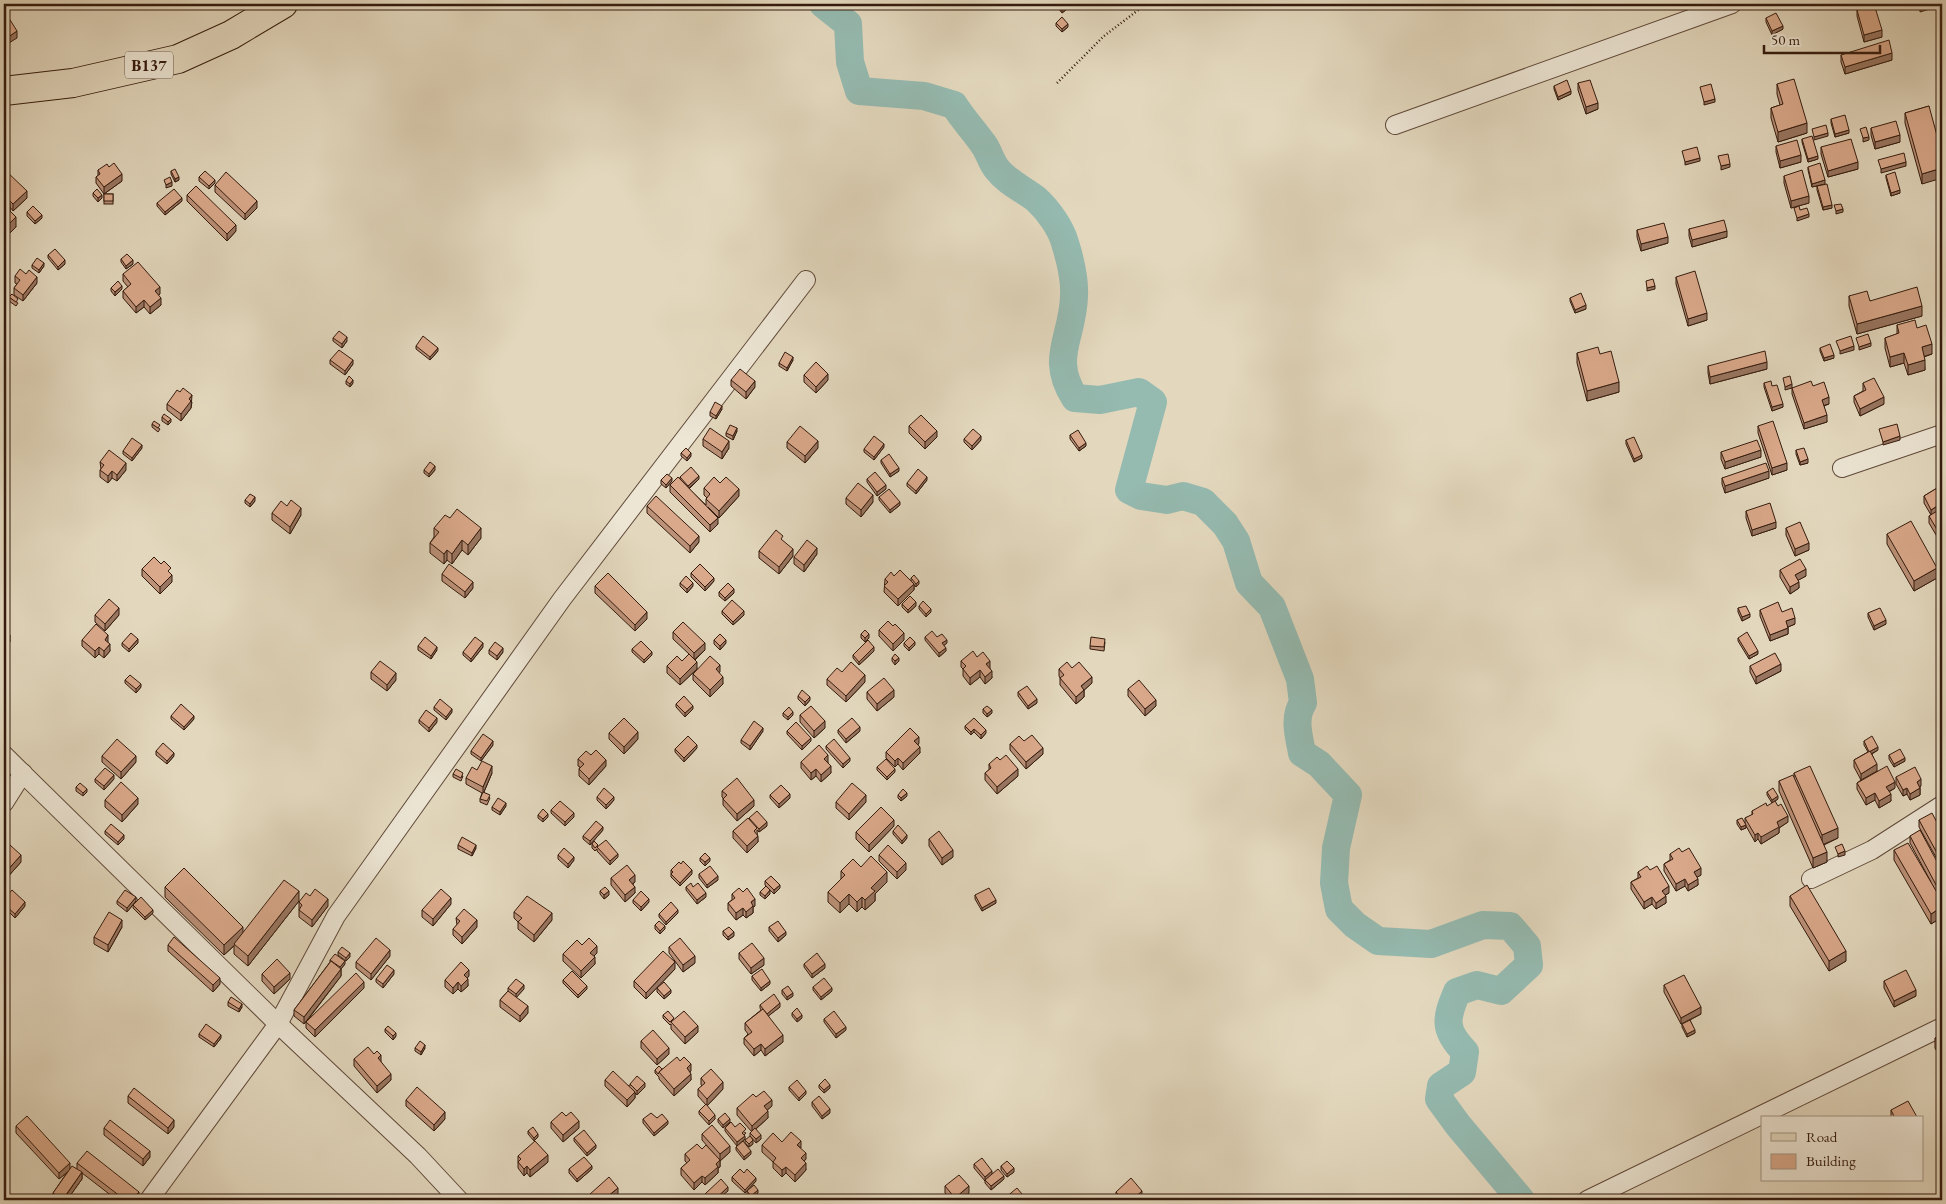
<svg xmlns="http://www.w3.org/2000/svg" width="1946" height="1204" font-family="'EB Garamond',serif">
<rect width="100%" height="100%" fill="#e3d8be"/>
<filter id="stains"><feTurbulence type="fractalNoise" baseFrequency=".004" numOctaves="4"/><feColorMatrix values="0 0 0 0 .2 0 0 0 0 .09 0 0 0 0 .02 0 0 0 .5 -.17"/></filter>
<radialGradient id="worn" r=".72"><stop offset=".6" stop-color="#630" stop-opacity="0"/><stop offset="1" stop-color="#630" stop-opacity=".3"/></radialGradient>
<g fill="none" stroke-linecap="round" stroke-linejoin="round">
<path stroke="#95bab0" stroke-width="28" d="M823 4 848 24 850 62 859 91 924 96 954 105C963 119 974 131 984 145 989 152 991 162 997 169 1007 182 1023 189 1036 199 1048 210 1061 228 1065 243 1070 259 1075 279 1074 296 1073 338 1049 358 1075 398L1100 400 1139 392 1153 402 1129 490 1141 496 1167 500 1183 496 1203 502 1225 524 1236 541 1249 583 1272 607 1300 679 1303 703C1293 718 1299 736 1302 753L1319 764 1348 795 1336 848 1334 883 1339 909 1355 925 1378 941 1431 944 1483 925 1510 926 1527 946 1529 965 1501 991 1477 985 1457 992C1445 1020 1444 1030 1465 1052L1462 1072 1441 1086 1439 1099 1458 1125 1521 1200"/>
<defs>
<g id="minor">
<polyline points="1395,125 1732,4"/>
<polyline points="1842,468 1942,434"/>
<polyline points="4,755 278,1024 418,1156 459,1200"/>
<polyline points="4,803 23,773"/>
<polyline points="1811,879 1872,850 1942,805"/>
<polyline points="149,1200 278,1024 336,916 562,599 806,280"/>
<polyline points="1587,1200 1942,1027"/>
</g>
<polyline id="primary" points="4,91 73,83 178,59 231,35 283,4"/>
</defs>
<use href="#minor" stroke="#604a3a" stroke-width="20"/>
<use href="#primary" stroke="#341b0e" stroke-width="30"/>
<polyline stroke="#341b0e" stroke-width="2.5" stroke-dasharray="1 2.5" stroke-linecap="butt" points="1057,83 1104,36 1146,4"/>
<use href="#minor" stroke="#ede6d5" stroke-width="18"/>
<use href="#primary" stroke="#e3d8be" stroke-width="28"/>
</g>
<g fill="#bb9178" stroke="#341b0e">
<polygon points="1055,4 1072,4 1072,5 1062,13"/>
<polygon points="1857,10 1882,37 1864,42 1857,16"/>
<polygon points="1766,18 1783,29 1772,35 1766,22"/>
<polygon points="1056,23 1068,27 1062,32 1056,26"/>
<polygon points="1841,55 1892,60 1845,74 1841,62"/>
<polygon points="1578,83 1598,109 1586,114 1578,90"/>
<polygon points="1777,84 1807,133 1778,142 1771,118 1771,108 1780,105 1777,94"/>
<polygon points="1554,86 1571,94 1558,100 1554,89"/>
<polygon points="1929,106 1922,184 1905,123 1905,113"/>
<polygon points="1831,119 1849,133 1835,137 1831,123"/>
<polygon points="1871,128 1900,142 1875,149 1871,135"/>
<polygon points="1802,139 1818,159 1808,162 1802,142"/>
<polygon points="1776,146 1801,162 1780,168 1776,152"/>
<polygon points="1821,147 1858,169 1828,177 1821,154"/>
<polygon points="109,167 122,181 104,194 96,183 96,177 98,176 98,170"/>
<polygon points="1808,167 1825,184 1812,187 1808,170"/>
<polygon points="4,171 27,198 13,211 10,207 10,210 16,227 4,239"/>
<polygon points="171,171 179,180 175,182 171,174"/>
<polygon points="1886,175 1900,193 1891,196 1886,178"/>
<polygon points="1784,176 1809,203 1791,208 1784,183"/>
<polygon points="199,177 215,183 209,189 199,181"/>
<polygon points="215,185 257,208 245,220 215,192"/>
<polygon points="1817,186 1832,208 1823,210 1817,190"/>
<polygon points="93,193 102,198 98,202 93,196"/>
<rect x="104" y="194" width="9" height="10"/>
<polygon points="187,195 236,231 227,241 187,201"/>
<polygon points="182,201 165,215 157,206 157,203"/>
<polygon points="27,212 42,218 35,224 27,216"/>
<polygon points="1689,229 1727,237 1692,247 1689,236"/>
<polygon points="1637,230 1668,243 1641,251 1637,237"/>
<polygon points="48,255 65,264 58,270 48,258"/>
<polygon points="121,259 133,264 126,269 121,262"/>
<polygon points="32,265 44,266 39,273 32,268"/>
<polygon points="123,274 160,294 158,295 161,305 150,314 144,307 136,313 123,298 123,291 128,287 123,281"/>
<polygon points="15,276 37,283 23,301 14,295 14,288 17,284 15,283"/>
<polygon points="1676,277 1707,320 1688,326 1676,284"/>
<polygon points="111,288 122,289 115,296 111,291"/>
<polygon points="1849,296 1870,301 1922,316 1857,334 1849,306"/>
<polygon points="9,297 18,303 16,306 9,301"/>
<polygon points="1570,298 1586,309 1575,313 1570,301"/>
<polygon points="1897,325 1917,328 1932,354 1924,357 1925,370 1908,375 1904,363 1890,367 1885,348 1885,338 1897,334"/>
<polygon points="333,338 347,341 342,348 333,341"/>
<polygon points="416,346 438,351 430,360 416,349"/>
<polygon points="1820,348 1834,358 1824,361 1820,351"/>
<polygon points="1577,353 1600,354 1619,392 1587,401 1577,363"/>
<polygon points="330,360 353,364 345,375 330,364"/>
<polygon points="793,360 787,371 779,366 779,363"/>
<polygon points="1708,366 1767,369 1710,384 1708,373"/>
<polygon points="804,375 828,380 816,393 804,382"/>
<polygon points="731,380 755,387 746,399 731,386"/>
<polygon points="346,381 353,383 350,387 346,384"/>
<polygon points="1764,383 1772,386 1783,407 1772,411 1764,387"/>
<polygon points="1863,383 1884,404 1860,416 1854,402 1854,396 1863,391"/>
<polygon points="1813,386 1829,404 1824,406 1827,422 1804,429 1792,394 1792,388"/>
<polygon points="180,392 192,402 191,408 181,421 167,410 167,404"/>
<polygon points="722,409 716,419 710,416 710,412"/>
<polygon points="162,417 171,422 168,425 162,421"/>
<polygon points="152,424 160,429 158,432 152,427"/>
<polygon points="909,426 937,437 925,449 909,433"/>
<polygon points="1758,426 1787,470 1772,475 1758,433"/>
<polygon points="737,431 733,440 726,436 726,433"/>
<polygon points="1070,435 1086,446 1079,451 1070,439"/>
<polygon points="703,439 729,448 722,459 703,446"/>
<polygon points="964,439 981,440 972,450 964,442"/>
<polygon points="1626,440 1642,458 1634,462 1626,444"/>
<polygon points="787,442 818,448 805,463 787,448"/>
<polygon points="884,447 874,460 864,452 864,449"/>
<polygon points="142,448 132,461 123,454 123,451"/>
<polygon points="1796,450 1808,463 1800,465 1796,454"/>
<polygon points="1721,452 1761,457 1725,469 1721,459"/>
<polygon points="681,453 691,456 687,461 681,456"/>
<polygon points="881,460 899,471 890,477 881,463"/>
<polygon points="100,462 126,470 117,481 112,478 108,483 100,477 100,470 101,469"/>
<polygon points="424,470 435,470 429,477 424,473"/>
<polygon points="680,477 699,479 689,489 706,505 706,499 707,498 704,495 704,488 720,483 739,496 719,518 708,507 718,524 710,532 670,492 670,485 680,480"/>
<polygon points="1722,478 1769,478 1725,493 1722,484"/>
<polygon points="867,479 886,489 877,496 867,482"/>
<polygon points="661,480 672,481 666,488 661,484"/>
<polygon points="927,480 916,494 907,486 907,483"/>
<polygon points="1942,485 1942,545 1929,523 1929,516 1931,515 1924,503 1924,496"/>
<polygon points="879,497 900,505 890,513 879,500"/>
<polygon points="846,498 873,502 861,517 846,504"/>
<polygon points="245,500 255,501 250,507 245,503"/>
<polygon points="647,506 699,542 690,553 647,513"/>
<polygon points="1746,511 1776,528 1752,536 1746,518"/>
<polygon points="272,513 301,515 290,534 272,520"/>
<polygon points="450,518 481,538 468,555 462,550 452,564 447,560 444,564 430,553 430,543 434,537 434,528"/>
<polygon points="1786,528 1809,550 1795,556 1786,535"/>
<polygon points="1887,534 1937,578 1914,591 1887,544"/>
<polygon points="783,541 793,556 779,574 759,558 759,551"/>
<polygon points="817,554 804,572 794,564 794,557"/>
<polygon points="142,569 172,582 160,594 142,576"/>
<polygon points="1780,570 1806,576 1798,580 1799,588 1790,594 1780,577"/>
<polygon points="691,573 714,581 705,591 691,577"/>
<polygon points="442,574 473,588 465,598 442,581"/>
<polygon points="894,576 911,581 911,578 919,584 916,587 914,585 914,590 898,606 884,592 885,579"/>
<polygon points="680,583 693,586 687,593 680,586"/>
<polygon points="595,586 647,619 635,631 595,593"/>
<polygon points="719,592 734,593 725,601 719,596"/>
<polygon points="902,604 916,606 908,613 902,607"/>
<polygon points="919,606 931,612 926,617 919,609"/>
<polygon points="1738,608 1750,617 1742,621 1738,612"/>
<polygon points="1760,610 1795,624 1788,627 1788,634 1770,641 1760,616"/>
<polygon points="722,611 744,615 733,625 722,614"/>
<polygon points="1868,613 1886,624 1874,630 1868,617"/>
<polygon points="95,615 119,615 105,631 95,622"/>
<polygon points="879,630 904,640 893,651 879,636"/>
<polygon points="673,632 705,650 695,660 697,669 680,685 667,673 667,666 682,661 689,654 673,639"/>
<polygon points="861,634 869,638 865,642 861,638"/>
<polygon points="925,637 937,637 947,643 944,645 946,651 939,657 925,640"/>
<polygon points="1738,638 1758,654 1749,659 1738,641"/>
<polygon points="82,640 108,642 110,651 104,658 99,654 95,658 82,646"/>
<polygon points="714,640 726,643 720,650 714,644"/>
<polygon points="1105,642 1104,651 1090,649 1090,646"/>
<polygon points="122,643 138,643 129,652 122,646"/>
<polygon points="904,643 915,645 909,651 904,646"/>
<polygon points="418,646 437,650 431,659 418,650"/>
<polygon points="483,647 471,662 463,655 463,652"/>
<polygon points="632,649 652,655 644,663 632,652"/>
<polygon points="489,650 503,652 497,660 489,654"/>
<polygon points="874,651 859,665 853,658 853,655"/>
<polygon points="977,657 990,668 992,678 985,684 980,677 970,685 963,676 963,669 961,667 961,661"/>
<polygon points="892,658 899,661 895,665 892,661"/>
<polygon points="1750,666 1781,671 1756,684 1750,672"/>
<polygon points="1072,668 1092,683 1084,690 1084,697 1076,704 1060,685 1060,678 1059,676 1059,669"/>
<polygon points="371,672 396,680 387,691 371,679"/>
<polygon points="720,672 719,673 723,684 710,697 693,680 693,674"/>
<polygon points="827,679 865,682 846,702 827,685"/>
<polygon points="125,680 141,687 136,693 125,683"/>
<polygon points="1128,689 1156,706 1145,716 1128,696"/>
<polygon points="867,692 894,697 877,711 867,699"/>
<polygon points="1018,692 1037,703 1028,709 1018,696"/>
<polygon points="798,696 810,700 805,706 798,699"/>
<polygon points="676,704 693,709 685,717 676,707"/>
<polygon points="434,707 452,712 446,720 434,710"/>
<polygon points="983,709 992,713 987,717 983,713"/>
<polygon points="783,713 793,715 788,720 783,716"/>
<polygon points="800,715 825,728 814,738 800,722"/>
<polygon points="171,716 194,719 184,730 171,719"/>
<polygon points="419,720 437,722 429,732 419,723"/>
<polygon points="965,726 986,733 981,739 974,732 971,735 965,729"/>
<polygon points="838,730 860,731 846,743 838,733"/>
<polygon points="763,731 750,750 741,743 741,740"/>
<polygon points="787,731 811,741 802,750 787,734"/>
<polygon points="609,733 638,739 624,754 609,739"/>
<polygon points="1024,741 1043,754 1026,769 1010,750 1010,744"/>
<polygon points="1864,741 1878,750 1872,754 1877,771 1895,788 1889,792 1891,801 1879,808 1875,800 1866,805 1857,789 1857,783 1861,780 1854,767 1854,760 1868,752 1864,745"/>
<polygon points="919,743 918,745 920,753 903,770 898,764 895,767 886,758 886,752"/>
<polygon points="493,745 481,761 471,754 471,751"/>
<polygon points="826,746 850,761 843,768 826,749"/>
<polygon points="697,748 684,762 675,752 675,749"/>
<polygon points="156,751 174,756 167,764 156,755"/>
<polygon points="591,755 606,766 589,785 579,776 579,769 580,767 578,766 578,759"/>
<polygon points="1889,755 1905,761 1894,767 1889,759"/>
<polygon points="102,756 136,762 121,779 102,762"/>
<polygon points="1000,760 1018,776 997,794 985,780 985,773 989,770 989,764"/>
<polygon points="801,762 828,762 831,773 821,782 816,776 811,780 801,768"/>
<polygon points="877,767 895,772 887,780 877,770"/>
<polygon points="477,770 492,773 484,792 490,798 487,805 480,802 480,799 482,793 466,784 466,778"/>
<polygon points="1794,773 1838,838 1824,845 1827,862 1813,868 1779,791 1779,781 1794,777"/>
<polygon points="453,774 463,776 461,781 453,777"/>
<polygon points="1896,777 1921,786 1920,787 1920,795 1910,800 1907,794 1903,796 1896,784"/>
<polygon points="95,779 114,779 104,790 95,782"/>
<polygon points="76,787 87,792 83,796 76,791"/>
<polygon points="722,791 754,806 737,821 723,805 723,798 722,797"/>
<polygon points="1767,792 1778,799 1772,803 1767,795"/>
<polygon points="770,795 790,798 779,808 770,798"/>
<polygon points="898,795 907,796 901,801 898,798"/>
<polygon points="597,797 614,800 606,809 597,800"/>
<polygon points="105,800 138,804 122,822 105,807"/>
<polygon points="836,802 866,802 849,820 836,808"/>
<polygon points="506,806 500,815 492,810 492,807"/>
<polygon points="1767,806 1788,822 1779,828 1779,833 1761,844 1758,839 1755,842 1746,826 1746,828 1741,830 1737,824 1737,820 1745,824 1745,818 1752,815 1752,811"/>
<polygon points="551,810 574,817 565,826 551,813"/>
<polygon points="538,815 548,817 543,822 538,818"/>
<polygon points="749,818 767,826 759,832 757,830 758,842 747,853 733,838 733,831 749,819"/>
<polygon points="1919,820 1942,832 1942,868 1919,827"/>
<polygon points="894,826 869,852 856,839 856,832"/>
<polygon points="603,830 590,845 583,839 583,836"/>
<polygon points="105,831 124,839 118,845 105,834"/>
<polygon points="893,831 907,838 902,844 893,834"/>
<polygon points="1910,836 1942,871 1942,917 1931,924 1894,860 1894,850 1931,882 1910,843"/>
<polygon points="929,839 953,857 942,865 929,846"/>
<polygon points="592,844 618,857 610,865 597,851 597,849 595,851 592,848"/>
<polygon points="458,845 476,848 472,856 458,849"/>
<polygon points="4,852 21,862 5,880 4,878"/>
<polygon points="1682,852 1701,875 1697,877 1698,885 1688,891 1685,886 1676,891 1664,871 1664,864 1670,860 1670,854"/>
<polygon points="558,855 574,860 568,868 558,859"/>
<polygon points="879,855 906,870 897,879 879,861"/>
<polygon points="700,858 710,861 705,866 700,861"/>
<polygon points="681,864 692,874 680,886 671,877 671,870"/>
<polygon points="861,867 887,882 875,894 875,901 865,910 862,907 857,912 849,904 840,913 828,902 828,892 841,880 841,871"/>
<polygon points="1638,872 1669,893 1665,895 1666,903 1656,909 1652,904 1644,909 1631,889 1631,882 1638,878"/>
<polygon points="699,874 718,880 707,888 699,878"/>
<polygon points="611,878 635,882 633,884 635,893 625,902 611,885"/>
<polygon points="765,881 780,888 774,894 765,885"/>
<polygon points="165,887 243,933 299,901 248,966 234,954 234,946 224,955 165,897"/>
<polygon points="686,887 693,887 706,897 697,904 686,890"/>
<polygon points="600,891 609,895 604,899 600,894"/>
<polygon points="760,892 770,894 765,899 760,895"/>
<polygon points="732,894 755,906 753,907 753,913 746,918 743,915 736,920 728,910 728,903 732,900"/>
<polygon points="975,895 996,903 982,911 975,899"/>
<polygon points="310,896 328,906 312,927 299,917 299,902"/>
<polygon points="1790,896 1846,961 1829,971 1790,906"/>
<polygon points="4,899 25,906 15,918 7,910 7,907 8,906 4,902"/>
<polygon points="633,900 649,902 641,911 633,903"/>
<polygon points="117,901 136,901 127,912 117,904"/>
<polygon points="451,904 433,926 422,917 422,910"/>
<polygon points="133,905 153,913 145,920 133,908"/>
<polygon points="514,912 552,920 534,942 518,929 518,922 514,918"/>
<polygon points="678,913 666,925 659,917 659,914"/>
<polygon points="456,918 477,927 462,944 453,935 453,929 457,925"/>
<polygon points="655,925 665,929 660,934 655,929"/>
<polygon points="122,927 108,952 94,944 94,937"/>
<polygon points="769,927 786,935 778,942 769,931"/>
<polygon points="723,931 734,936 728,940 723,935"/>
<polygon points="168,945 220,984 213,992 168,951"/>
<polygon points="582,945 597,953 594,956 595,964 581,978 563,961 563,954"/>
<polygon points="669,947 695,963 683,972 669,953"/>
<polygon points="338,952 350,957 346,961 338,955"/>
<polygon points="739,953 764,965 751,974 739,959"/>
<polygon points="390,956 371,980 356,968 356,962"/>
<polygon points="330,960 345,964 341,969 341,976 307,1021 364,988 315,1037 306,1028 306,1022 304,1024 294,1016 294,1010 330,962"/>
<polygon points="804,964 825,968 812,978 804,967"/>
<polygon points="675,969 646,999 634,987 634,981"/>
<polygon points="262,974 290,979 274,994 262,981"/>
<polygon points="394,974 383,988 376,982 376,979"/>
<polygon points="469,976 467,978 468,986 461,992 458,989 453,994 445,987 445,980"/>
<polygon points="752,976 770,984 761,991 752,980"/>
<polygon points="563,980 587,989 578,998 563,983"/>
<polygon points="1884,981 1916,996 1894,1007 1884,988"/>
<polygon points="1664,985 1701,1014 1690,1020 1695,1033 1687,1037 1682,1027 1682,1024 1681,1024 1664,992"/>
<polygon points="813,987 832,991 821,1000 813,990"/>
<polygon points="508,988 524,989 516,997 528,1013 520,1022 500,1007 500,1000 508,991"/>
<polygon points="657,988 671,993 664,999 657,992"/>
<polygon points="782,990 793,996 787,1000 782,994"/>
<polygon points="228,1002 242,1007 239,1012 228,1006"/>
<polygon points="760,1005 780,1007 768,1016 783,1042 765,1056 761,1050 754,1056 744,1044 744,1038 748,1034 745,1030 745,1023 761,1010 760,1008"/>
<polygon points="792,1013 802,1018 797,1022 792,1016"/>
<polygon points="663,1015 698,1032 685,1044 671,1029 671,1024 670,1025 663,1018"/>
<polygon points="824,1019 846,1030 836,1038 824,1022"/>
<polygon points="385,1029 396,1036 393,1040 385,1032"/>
<polygon points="199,1034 221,1038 214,1047 199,1037"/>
<polygon points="1942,1034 1942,1061 1935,1048 1935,1038"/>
<polygon points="641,1041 669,1054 657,1065 641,1048"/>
<polygon points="415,1048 425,1048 421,1055 415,1051"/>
<polygon points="354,1059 381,1062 391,1080 377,1093 354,1066"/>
<polygon points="662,1069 691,1071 690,1072 691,1080 674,1096 659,1079 659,1077 655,1073 655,1070"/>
<polygon points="701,1078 723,1089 707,1106 715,1119 709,1125 699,1114 699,1111 706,1105 698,1096 698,1089 702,1086 701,1085"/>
<polygon points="605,1080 630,1086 630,1084 645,1087 637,1095 635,1093 635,1098 627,1107 605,1086"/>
<polygon points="819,1085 830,1088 824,1093 819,1088"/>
<polygon points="789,1087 806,1094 799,1101 789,1090"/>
<polygon points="128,1096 174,1127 168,1134 128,1103"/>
<polygon points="756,1097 772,1106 767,1110 768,1118 756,1129 761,1139 756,1143 750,1136 750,1133 752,1132 737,1115 737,1108"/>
<polygon points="406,1100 445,1119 434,1131 406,1106"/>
<polygon points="812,1102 830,1113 822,1119 812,1106"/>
<polygon points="1891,1110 1917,1118 1891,1118"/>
<polygon points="566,1116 579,1128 563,1142 551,1128 551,1122"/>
<polygon points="657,1118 668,1124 654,1136 643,1123 643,1119"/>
<polygon points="718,1119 730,1122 723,1128 718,1122"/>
<polygon points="16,1126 70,1169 77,1169 77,1163 139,1199 138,1200 117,1200 82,1173 82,1179 67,1200 55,1200 53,1199 53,1193 68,1171 59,1179 16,1133"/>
<polygon points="735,1127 746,1133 744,1135 745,1139 737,1146 725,1131 725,1128"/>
<polygon points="104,1128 150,1157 143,1166 104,1135"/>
<polygon points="528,1131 538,1137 534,1141 528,1134"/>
<polygon points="702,1134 730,1152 720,1161 720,1160 720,1167 718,1168 718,1173 705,1185 702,1182 694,1190 681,1175 681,1168 687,1163 685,1161 685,1154 702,1149 715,1155 702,1140"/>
<polygon points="574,1138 596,1148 587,1156 574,1141"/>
<polygon points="745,1140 753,1144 749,1147 745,1143"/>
<polygon points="782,1142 800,1148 806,1159 804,1161 806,1170 795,1182 786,1173 782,1177 773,1168 773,1162 762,1152 762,1145"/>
<polygon points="736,1147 751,1154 744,1160 736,1150"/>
<polygon points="518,1156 548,1162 530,1177 527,1173 524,1176 518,1168"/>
<polygon points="974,1164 992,1174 1004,1179 991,1190 985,1183 985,1180 985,1181 974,1168"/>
<polygon points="1001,1166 1014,1172 1007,1177 1001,1170"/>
<polygon points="569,1169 592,1169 577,1182 569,1173"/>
<polygon points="744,1173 756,1181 745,1193 732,1181 732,1177"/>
<polygon points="945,1186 969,1193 960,1200 951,1200 945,1193"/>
<polygon points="747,1191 758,1193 751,1199 747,1195"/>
<polygon points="1116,1192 1142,1198 1140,1200 1117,1200 1116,1199"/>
<polygon points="618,1194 611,1200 589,1200 589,1195"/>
</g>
<g fill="#997661" stroke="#341b0e">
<polygon points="1069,4 1072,4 1072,5 1062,13 1062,10"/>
<polygon points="1849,4 1856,4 1849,7"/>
<polygon points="1936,4 1936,7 1920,12 1920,9"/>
<polygon points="1068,24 1068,27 1062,32 1062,29"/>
<polygon points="1783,26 1783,29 1772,35 1772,31"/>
<polygon points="1882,30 1882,37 1864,42 1864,35"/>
<polygon points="17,31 17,38 4,46 4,40"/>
<polygon points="1892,53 1892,60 1845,74 1845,67"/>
<polygon points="1571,91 1571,94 1558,100 1558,97"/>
<polygon points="1715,99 1715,102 1704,105 1704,102"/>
<polygon points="1598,103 1598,109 1586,114 1586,107"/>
<polygon points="1807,123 1807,133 1778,142 1778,132"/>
<polygon points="1849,130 1849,133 1835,137 1835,134"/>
<polygon points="1828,133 1828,136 1814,140 1814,137"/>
<polygon points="1900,135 1900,142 1875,149 1875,142"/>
<polygon points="1869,137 1869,140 1863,142 1863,138"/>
<polygon points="1801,155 1801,162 1780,168 1780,161"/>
<polygon points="1818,156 1818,159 1808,162 1808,159"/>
<polygon points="1700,158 1700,161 1685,165 1685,162"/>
<polygon points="1858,162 1858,169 1828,177 1828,171"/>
<polygon points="1906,162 1906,166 1881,173 1881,169"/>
<polygon points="1730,164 1730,167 1721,170 1721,166"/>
<polygon points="1942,168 1942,178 1922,184 1922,174"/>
<polygon points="122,174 122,181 104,194 104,187"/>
<polygon points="179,177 179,180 175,182 175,179"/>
<polygon points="215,180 215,183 209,189 209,186"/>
<polygon points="1825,180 1825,184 1812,187 1812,184"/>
<polygon points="172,182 172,186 166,188 166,185"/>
<polygon points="1900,190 1900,193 1891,196 1891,193"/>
<polygon points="27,191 27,198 13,211 13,204"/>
<polygon points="102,195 102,198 98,202 98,198"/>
<polygon points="1809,196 1809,203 1791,208 1791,201"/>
<polygon points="182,198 182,201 165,215 165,212"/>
<polygon points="257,201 257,208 245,220 245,214"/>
<polygon points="10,203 10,213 6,207"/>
<polygon points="1832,205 1832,208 1823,210 1823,207"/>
<polygon points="1843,209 1843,212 1836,214 1836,211"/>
<polygon points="1809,214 1809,217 1797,221 1797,218"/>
<polygon points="42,215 42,218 35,224 35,221"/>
<polygon points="16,217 16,227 4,239 4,229"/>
<polygon points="236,225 236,231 227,241 227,234"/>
<polygon points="1727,231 1727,237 1692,247 1692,240"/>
<polygon points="1668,237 1668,243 1641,251 1641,244"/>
<polygon points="65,260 65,264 58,270 58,267"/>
<polygon points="133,260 133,264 126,269 126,266"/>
<polygon points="44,263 44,266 39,273 39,270"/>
<polygon points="37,277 37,283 23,301 23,295"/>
<polygon points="122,286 122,289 115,296 115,292"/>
<polygon points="1655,286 1655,289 1647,291 1647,288"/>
<polygon points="160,287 160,294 155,298 155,291"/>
<polygon points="161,298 161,305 150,314 150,307"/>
<polygon points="144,300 144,307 136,313 136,307"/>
<polygon points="1586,305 1586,309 1575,313 1575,310"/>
<polygon points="1922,306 1922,316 1857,334 1857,324"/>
<polygon points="1707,313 1707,320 1688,326 1688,319"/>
<polygon points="347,337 347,341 342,348 342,344"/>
<polygon points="1871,343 1871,346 1859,350 1859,347"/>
<polygon points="1932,344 1932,354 1922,357 1922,347"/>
<polygon points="1854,346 1854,350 1840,354 1840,351"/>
<polygon points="438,348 438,351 430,360 430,357"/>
<polygon points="1904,353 1904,363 1890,367 1890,357"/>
<polygon points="1834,355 1834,358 1824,361 1824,358"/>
<polygon points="793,357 793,360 787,371 787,368"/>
<polygon points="353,360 353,364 345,375 345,371"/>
<polygon points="1925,360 1925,370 1908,375 1908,365"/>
<polygon points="1767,362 1767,369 1710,384 1710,377"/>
<polygon points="828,374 828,380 816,393 816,387"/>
<polygon points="353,380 353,383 350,387 350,384"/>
<polygon points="755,381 755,387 746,399 746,392"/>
<polygon points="1619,382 1619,392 1587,401 1587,391"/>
<polygon points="1792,384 1792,388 1785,390 1785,387"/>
<polygon points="192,395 191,408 181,421 181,414 189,399"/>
<polygon points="1829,397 1829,404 1822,406 1822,400"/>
<polygon points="1884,397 1884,404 1860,416 1860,409"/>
<polygon points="1783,404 1783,407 1772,411 1772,407"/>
<polygon points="722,406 722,409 716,419 716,416"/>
<polygon points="1827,415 1827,422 1804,429 1804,423"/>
<polygon points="171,419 171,422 168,425 168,422"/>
<polygon points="737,428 737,431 733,440 733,436"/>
<polygon points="937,431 937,437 925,449 925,442"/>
<polygon points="981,436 981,440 972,450 972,446"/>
<polygon points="1900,436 1900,440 1883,445 1883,442"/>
<polygon points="729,441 729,448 722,459 722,452"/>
<polygon points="818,441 818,448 805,463 805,456"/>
<polygon points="1086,443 1086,446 1079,451 1079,448"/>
<polygon points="884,444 884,447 874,460 874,457"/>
<polygon points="142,445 142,448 132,461 132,458"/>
<polygon points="1761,450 1761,457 1725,469 1725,462"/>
<polygon points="691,453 691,456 687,461 687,458"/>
<polygon points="1642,455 1642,458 1634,462 1634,459"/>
<polygon points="1808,459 1808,463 1800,465 1800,462"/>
<polygon points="126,463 126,470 117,481 117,475"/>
<polygon points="1787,463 1787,470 1772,475 1772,468"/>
<polygon points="435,466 435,470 429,477 429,474"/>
<polygon points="899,468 899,471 890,477 890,474"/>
<polygon points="112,471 112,478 108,483 108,476"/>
<polygon points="1769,471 1769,478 1725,493 1725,486"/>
<polygon points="699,476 699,479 688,489 688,486"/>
<polygon points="927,477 927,480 916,494 916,491"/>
<polygon points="672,478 672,481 666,488 666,485"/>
<polygon points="886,485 886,489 877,496 877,492"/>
<polygon points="739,489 739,496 719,518 719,511"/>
<polygon points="873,495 873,502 861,517 861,510"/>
<polygon points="255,497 255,501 250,507 250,504"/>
<polygon points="900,502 900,505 890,513 890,510"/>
<polygon points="1942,503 1942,510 1931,516 1931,510"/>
<polygon points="301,508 301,515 290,534 290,527"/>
<polygon points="718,518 718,524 710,532 710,525"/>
<polygon points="1776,522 1776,528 1752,536 1752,530"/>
<polygon points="481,528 481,538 468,555 468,545"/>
<polygon points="699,536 699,542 690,553 690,546"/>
<polygon points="462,540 462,550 452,564 452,554"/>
<polygon points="1809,543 1809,550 1795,556 1795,549"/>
<polygon points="817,548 817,554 804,572 804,565"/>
<polygon points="793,549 793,556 779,574 779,567"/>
<polygon points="447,550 447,560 444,564 444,554"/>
<polygon points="1937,568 1937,578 1914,591 1914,581"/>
<polygon points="1806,569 1806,576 1795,582 1795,575"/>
<polygon points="172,575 172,582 160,594 160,587"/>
<polygon points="714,578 714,581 705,591 705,587"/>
<polygon points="919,581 919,584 916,587 916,584"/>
<polygon points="473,582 473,588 465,598 465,592"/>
<polygon points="1799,582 1799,588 1790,594 1790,587"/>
<polygon points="693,583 693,586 687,593 687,589"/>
<polygon points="914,584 914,590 898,606 898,599"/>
<polygon points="734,589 734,593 725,601 725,598"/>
<polygon points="916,602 916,606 908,613 908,610"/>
<polygon points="119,608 119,615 105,631 105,624"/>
<polygon points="931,609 931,612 926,617 926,614"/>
<polygon points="744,611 744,615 733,625 733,622"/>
<polygon points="647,612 647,619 635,631 635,625"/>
<polygon points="1750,614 1750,617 1742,621 1742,617"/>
<polygon points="1795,618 1795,624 1786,628 1786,621"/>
<polygon points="1886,620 1886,624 1874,630 1874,626"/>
<polygon points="1788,628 1788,634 1770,641 1770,635"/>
<polygon points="904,633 904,640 893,651 893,644"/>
<polygon points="869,634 869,638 865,642 865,638"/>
<polygon points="10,635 10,642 4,649 4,642"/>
<polygon points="108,635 108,642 105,647 105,640"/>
<polygon points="138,639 138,643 129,652 129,649"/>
<polygon points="726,640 726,643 720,650 720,646"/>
<polygon points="947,640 947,643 942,647 942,643"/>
<polygon points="915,642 915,645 909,651 909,648"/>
<polygon points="483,643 483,647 471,662 471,659"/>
<polygon points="705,643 705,650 694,660 694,653"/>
<polygon points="110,644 110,651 104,658 104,651"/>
<polygon points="99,647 99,654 95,658 95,651"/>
<polygon points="437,647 437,650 431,659 431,656"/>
<polygon points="874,647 874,651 859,665 859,662"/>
<polygon points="503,648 503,652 497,660 497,656"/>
<polygon points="946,648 946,651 939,657 939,653"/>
<polygon points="1758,651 1758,654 1749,659 1749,656"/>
<polygon points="652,652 652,655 644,663 644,660"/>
<polygon points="899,658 899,661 895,665 895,661"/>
<polygon points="990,661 990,668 986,671 986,664"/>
<polygon points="697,662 697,669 680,685 680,679"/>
<polygon points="1781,664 1781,671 1756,684 1756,677"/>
<polygon points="720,665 720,672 716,676 716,669"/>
<polygon points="980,670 980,677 970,685 970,678"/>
<polygon points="992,671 992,678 985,684 985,677"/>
<polygon points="396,673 396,680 387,691 387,685"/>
<polygon points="865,675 865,682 846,702 846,696"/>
<polygon points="723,677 723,684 710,697 710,690"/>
<polygon points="1092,677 1092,683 1081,693 1081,686"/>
<polygon points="141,684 141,687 136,693 136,689"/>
<polygon points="894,690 894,697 877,711 877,704"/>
<polygon points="1084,690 1084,697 1076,704 1076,697"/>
<polygon points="810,697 810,700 805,706 805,702"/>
<polygon points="1037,699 1037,703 1028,709 1028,706"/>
<polygon points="1156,700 1156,706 1145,716 1145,709"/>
<polygon points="693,706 693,709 685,717 685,713"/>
<polygon points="452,709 452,712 446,720 446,717"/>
<polygon points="992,710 992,713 987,717 987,714"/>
<polygon points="793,712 793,715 788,720 788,717"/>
<polygon points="194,716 194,719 184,730 184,727"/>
<polygon points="437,718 437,722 429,732 429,728"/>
<polygon points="825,721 825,728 814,738 814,731"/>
<polygon points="860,727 860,731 846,743 846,739"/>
<polygon points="763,728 763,731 750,750 750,746"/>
<polygon points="974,729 974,732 971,735 971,732"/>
<polygon points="986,730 986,733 981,739 981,735"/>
<polygon points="638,732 638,739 624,754 624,747"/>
<polygon points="919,737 919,743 914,748 914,741"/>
<polygon points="811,738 811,741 802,750 802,746"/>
<polygon points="493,741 493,745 481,761 481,758"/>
<polygon points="697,745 697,748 684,762 684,758"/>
<polygon points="920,747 920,753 903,770 903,763"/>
<polygon points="1878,747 1878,750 1869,755 1869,752"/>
<polygon points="1043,748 1043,754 1026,769 1026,762"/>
<polygon points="174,753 174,756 167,764 167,761"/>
<polygon points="828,755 828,762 824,765 824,759"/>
<polygon points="136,756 136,762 121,779 121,772"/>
<polygon points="850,758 850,761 843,768 843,764"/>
<polygon points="898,758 898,764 895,767 895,761"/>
<polygon points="1905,758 1905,761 1894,767 1894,764"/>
<polygon points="606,760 606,766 589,785 589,779"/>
<polygon points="1877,764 1877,771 1861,780 1861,774"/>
<polygon points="492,766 492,773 483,794 483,787"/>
<polygon points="831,766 831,773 821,782 821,775"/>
<polygon points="816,769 816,776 811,780 811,773"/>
<polygon points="895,769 895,772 887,780 887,777"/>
<polygon points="1018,769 1018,776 997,794 997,787"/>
<polygon points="114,775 114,779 104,790 104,786"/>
<polygon points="1921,779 1921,786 1917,789 1917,782"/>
<polygon points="1895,782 1895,788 1886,793 1886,787"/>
<polygon points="1907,788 1907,794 1903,796 1903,790"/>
<polygon points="1920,788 1920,795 1910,800 1910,794"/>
<polygon points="87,789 87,792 83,796 83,793"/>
<polygon points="907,793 907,796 901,801 901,798"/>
<polygon points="1875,793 1875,800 1866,805 1866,798"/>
<polygon points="790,794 790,798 779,808 779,804"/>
<polygon points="1891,794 1891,801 1879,808 1879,801"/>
<polygon points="866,795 866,802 849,820 849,814"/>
<polygon points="1778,796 1778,799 1772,803 1772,800"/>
<polygon points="614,797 614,800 606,809 606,805"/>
<polygon points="138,798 138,804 122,822 122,815"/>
<polygon points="754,800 754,806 737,821 737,814"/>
<polygon points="506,803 506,806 500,815 500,812"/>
<polygon points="574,813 574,817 565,826 565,822"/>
<polygon points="548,814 548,817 543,822 543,819"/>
<polygon points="1788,816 1788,822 1779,828 1779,833 1761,844 1761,837 1777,822"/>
<polygon points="894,820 894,826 869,852 869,845"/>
<polygon points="767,822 767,826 759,832 759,829"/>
<polygon points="1746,825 1746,828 1741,830 1741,827"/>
<polygon points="603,827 603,830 590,845 590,841"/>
<polygon points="1838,828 1838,838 1822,845 1822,835"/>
<polygon points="1758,833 1758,839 1755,842 1755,835"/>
<polygon points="124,835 124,839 118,845 118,842"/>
<polygon points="907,835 907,838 902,844 902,841"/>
<polygon points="758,836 758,842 747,853 747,846"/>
<polygon points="476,845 476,848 472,856 472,853"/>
<polygon points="953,850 953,857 942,865 942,858"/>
<polygon points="1845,851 1845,855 1838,857 1838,854"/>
<polygon points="1827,852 1827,862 1813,868 1813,858"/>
<polygon points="618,854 618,857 610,865 610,861"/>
<polygon points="21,855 21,862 5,880 5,873"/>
<polygon points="574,857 574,860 568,868 568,864"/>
<polygon points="710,858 710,861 705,866 705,862"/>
<polygon points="906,863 906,870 897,879 897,872"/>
<polygon points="1701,868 1701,875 1694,879 1694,872"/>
<polygon points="692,870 692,874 680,886 680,883"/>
<polygon points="887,872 887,882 875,894 875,901 865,910 865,900 871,888"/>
<polygon points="635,875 635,882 629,886 629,880"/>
<polygon points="718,876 718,880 707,888 707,885"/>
<polygon points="1685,879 1685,886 1676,891 1676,884"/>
<polygon points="1698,879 1698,885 1688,891 1688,885"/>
<polygon points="780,885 780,888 774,894 774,890"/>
<polygon points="1669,886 1669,893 1662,897 1662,891"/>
<polygon points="635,887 635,893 625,902 625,895"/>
<polygon points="770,890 770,894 765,899 765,896"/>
<polygon points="299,891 299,901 248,966 248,956"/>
<polygon points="609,891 609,895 604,899 604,895"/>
<polygon points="706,893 706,897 697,904 697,900"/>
<polygon points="849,894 849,904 840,913 840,903"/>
<polygon points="1666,896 1666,903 1656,909 1656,903"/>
<polygon points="136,897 136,901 127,912 127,908"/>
<polygon points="862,897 862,907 857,912 857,902"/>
<polygon points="1652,897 1652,904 1644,909 1644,902"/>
<polygon points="451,898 451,904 433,926 433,919"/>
<polygon points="328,899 328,906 312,927 312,920"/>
<polygon points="649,899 649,902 641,911 641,907"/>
<polygon points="755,899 755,906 753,907 753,913 746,918 746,912 751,902"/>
<polygon points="996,900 996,903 982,911 982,908"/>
<polygon points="25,902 25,906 15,918 15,914"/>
<polygon points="1942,907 1942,917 1931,924 1931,914"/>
<polygon points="743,908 743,915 736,920 736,913"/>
<polygon points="153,910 153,913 145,920 145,917"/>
<polygon points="678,910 678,913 666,925 666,922"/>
<polygon points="552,913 552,920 534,942 534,935"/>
<polygon points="122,920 122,927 108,952 108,945"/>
<polygon points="477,920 477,927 462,944 462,937"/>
<polygon points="665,926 665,929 660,934 660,931"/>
<polygon points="243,927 243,937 224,955 224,945"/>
<polygon points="734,932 734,936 728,940 728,937"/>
<polygon points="786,932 786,935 778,942 778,938"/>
<polygon points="597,946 597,953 590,960 590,953"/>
<polygon points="390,950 390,956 371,980 371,974"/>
<polygon points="1846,951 1846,961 1829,971 1829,961"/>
<polygon points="350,953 350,957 346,961 346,958"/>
<polygon points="695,956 695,963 683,972 683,965"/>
<polygon points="595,957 595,964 581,978 581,971"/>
<polygon points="764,958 764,965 751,974 751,968"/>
<polygon points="345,961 345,964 340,970 340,967"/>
<polygon points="675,962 675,969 646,999 646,993"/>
<polygon points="825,964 825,968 812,978 812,974"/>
<polygon points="341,969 341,976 304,1024 304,1017"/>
<polygon points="394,970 394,974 383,988 383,984"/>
<polygon points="469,970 469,976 464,982 464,975"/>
<polygon points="290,973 290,979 274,994 274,987"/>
<polygon points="220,978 220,984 213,992 213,985"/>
<polygon points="468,979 468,986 461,992 461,986"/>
<polygon points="770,981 770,984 761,991 761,988"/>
<polygon points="364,982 364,988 315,1037 315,1030"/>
<polygon points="458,982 458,989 453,994 453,988"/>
<polygon points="524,985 524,989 516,998 516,994"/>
<polygon points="587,986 587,989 578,998 578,995"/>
<polygon points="832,988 832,991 821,1000 821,997"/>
<polygon points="671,990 671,993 664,999 664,996"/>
<polygon points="1916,990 1916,996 1894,1007 1894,1001"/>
<polygon points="793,993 793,996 787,1000 787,997"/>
<polygon points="780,1003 780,1007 767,1017 767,1014"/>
<polygon points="242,1004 242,1007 239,1012 239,1009"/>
<polygon points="528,1006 528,1013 520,1022 520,1016"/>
<polygon points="1701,1007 1701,1014 1681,1024 1681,1018"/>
<polygon points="802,1015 802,1018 797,1022 797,1019"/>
<polygon points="698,1026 698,1032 685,1044 685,1037"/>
<polygon points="846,1027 846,1030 836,1038 836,1034"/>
<polygon points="1695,1030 1695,1033 1687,1037 1687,1034"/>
<polygon points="396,1033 396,1036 393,1040 393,1036"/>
<polygon points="221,1035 221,1038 214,1047 214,1044"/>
<polygon points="783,1035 783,1042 765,1056 765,1049"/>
<polygon points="761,1044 761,1050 754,1056 754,1049"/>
<polygon points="425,1045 425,1048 421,1055 421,1052"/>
<polygon points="669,1048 669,1054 657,1065 657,1059"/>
<polygon points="381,1055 381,1062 378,1065 378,1058"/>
<polygon points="691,1064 691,1071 687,1075 687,1068"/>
<polygon points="391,1074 391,1080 377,1093 377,1086"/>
<polygon points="691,1074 691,1080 674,1096 674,1089"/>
<polygon points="723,1082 723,1089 707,1106 707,1099"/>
<polygon points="645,1083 645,1087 637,1095 637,1091"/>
<polygon points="830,1085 830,1088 824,1093 824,1090"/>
<polygon points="806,1091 806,1094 799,1101 799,1098"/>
<polygon points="635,1092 635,1098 627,1107 627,1100"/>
<polygon points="772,1100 772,1106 764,1113 764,1106"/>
<polygon points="830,1109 830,1113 822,1119 822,1116"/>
<polygon points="768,1111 768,1118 752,1132 752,1126"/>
<polygon points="445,1112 445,1119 434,1131 434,1125"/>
<polygon points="715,1115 715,1119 709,1125 709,1121"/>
<polygon points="730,1119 730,1122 723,1128 723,1125"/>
<polygon points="174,1120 174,1127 168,1134 168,1128"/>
<polygon points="579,1121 579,1128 563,1142 563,1135"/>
<polygon points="668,1121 668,1124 654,1136 654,1133"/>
<polygon points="538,1134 538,1137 534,1141 534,1138"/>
<polygon points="761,1135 761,1139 756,1143 756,1139"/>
<polygon points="745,1136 745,1139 737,1146 737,1142"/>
<polygon points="753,1140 753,1144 749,1147 749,1144"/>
<polygon points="801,1141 801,1148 797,1145"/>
<polygon points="596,1145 596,1148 587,1156 587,1153"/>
<polygon points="730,1146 730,1152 720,1161 720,1154"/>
<polygon points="150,1151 150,1157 143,1166 143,1159"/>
<polygon points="751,1151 751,1154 744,1160 744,1157"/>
<polygon points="806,1153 806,1159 801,1165 801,1158"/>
<polygon points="548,1155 548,1162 530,1177 530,1170"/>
<polygon points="720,1160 720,1167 718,1168 718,1173 705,1185 705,1178 716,1164"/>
<polygon points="70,1163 70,1170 59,1179 59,1173"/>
<polygon points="806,1163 806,1170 795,1182 795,1175"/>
<polygon points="527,1166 527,1173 524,1176 524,1169"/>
<polygon points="592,1166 592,1169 577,1182 577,1179"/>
<polygon points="786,1167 786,1173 782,1177 782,1170"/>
<polygon points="1014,1168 1014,1172 1007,1177 1007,1174"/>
<polygon points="992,1171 992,1174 985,1181 985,1177"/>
<polygon points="82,1172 82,1179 67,1200 63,1200"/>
<polygon points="702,1176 702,1182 694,1190 694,1183"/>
<polygon points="1004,1176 1004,1179 991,1190 991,1186"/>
<polygon points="756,1178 756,1181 745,1193 745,1190"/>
<polygon points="969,1186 969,1193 960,1200 955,1200 955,1198"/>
<polygon points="728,1187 728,1191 717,1200 714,1200"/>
<polygon points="618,1188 618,1194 611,1200 603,1200"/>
<polygon points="758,1190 758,1193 751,1199 751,1196"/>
<polygon points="1142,1191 1142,1198 1140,1200 1132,1200"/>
<polygon points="139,1192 139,1199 138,1200 132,1200"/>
</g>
<g fill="#daa98b" stroke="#341b0e">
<polygon points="1057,4 1069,4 1062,10"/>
<polygon points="1874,4 1882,30 1864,35 1857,10"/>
<polygon points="1918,4 1936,4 1920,9"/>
<polygon points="1776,13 1783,26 1772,31 1766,18"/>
<polygon points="7,15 17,31 4,40 4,17"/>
<polygon points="1062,17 1068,24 1062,29 1056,23"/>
<polygon points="1889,40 1892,53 1845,67 1841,55"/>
<polygon points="1794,79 1807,123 1778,132 1771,108 1783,104 1777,84"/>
<polygon points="1567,80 1571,91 1558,97 1554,86"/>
<polygon points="1590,80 1598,103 1586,107 1578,83"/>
<polygon points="1711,84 1715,99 1704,102 1700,87"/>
<polygon points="1929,106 1942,154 1942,168 1922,174 1905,113"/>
<polygon points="1845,115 1849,130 1835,134 1831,119"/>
<polygon points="1896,121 1900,135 1875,142 1871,128"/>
<polygon points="1826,125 1828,133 1814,137 1812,129"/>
<polygon points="1866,127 1869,137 1863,138 1860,129"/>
<polygon points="1812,136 1818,156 1808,159 1802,139"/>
<polygon points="1851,139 1858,162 1828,171 1821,147"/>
<polygon points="1797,140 1801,155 1780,161 1776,146"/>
<polygon points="1697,147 1700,158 1685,162 1682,151"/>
<polygon points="1904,153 1906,162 1881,169 1878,160"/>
<polygon points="1728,154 1730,164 1721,166 1718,156"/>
<polygon points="114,163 122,174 104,187 96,177 100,174 98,170 107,164 109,167"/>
<polygon points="1820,163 1825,180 1812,184 1808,167"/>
<polygon points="175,169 179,177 175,179 171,171"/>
<polygon points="5,170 27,191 13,204 4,195 4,171"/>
<polygon points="1802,170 1809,196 1791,201 1784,176"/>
<polygon points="205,171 215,180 209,186 199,177"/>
<polygon points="226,172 257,201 245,214 215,185"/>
<polygon points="1895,172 1900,190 1891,193 1886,175"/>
<polygon points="170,177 172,182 166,185 164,180"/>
<polygon points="1827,184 1832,205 1823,207 1817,186"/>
<polygon points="196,186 236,225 227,234 187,195"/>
<polygon points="97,189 102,195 98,198 93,193"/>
<polygon points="174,189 182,198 165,212 157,203"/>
<rect x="104" y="194" width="9" height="7"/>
<polygon points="4,197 10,203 6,207 16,217 4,229"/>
<polygon points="1841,204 1843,209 1836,211 1834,205"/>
<polygon points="33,206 42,215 35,221 27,212"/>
<polygon points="1799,206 1800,210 1807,208 1809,214 1797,218 1794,208"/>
<polygon points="1724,220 1727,231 1692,240 1689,229"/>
<polygon points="1664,223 1668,237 1641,244 1637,230"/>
<polygon points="55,249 65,260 58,267 48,255"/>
<polygon points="127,254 133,260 126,266 121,259"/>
<polygon points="37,258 44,263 39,270 32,265"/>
<polygon points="138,262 160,287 155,291 161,298 150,307 144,300 136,307 123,291 131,284 123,274"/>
<polygon points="20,269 26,274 29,270 37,277 23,295 14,288 20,280 15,276"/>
<polygon points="1695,271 1707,313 1688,319 1676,277"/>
<polygon points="1653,279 1655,286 1647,288 1646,281"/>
<polygon points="118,281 122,286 115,292 111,288"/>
<polygon points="1917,287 1922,306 1857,324 1849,296 1867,291 1870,301"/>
<polygon points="1581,293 1586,305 1575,310 1570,298"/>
<polygon points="12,294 18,299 16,302 9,297"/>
<polygon points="1915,320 1917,328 1926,325 1932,344 1922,347 1925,360 1908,365 1904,353 1890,357 1885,338 1899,333 1897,325"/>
<polygon points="339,331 347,337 342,344 333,338"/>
<polygon points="1868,334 1871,343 1859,347 1856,338"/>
<polygon points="423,336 438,348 430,357 416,346"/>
<polygon points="1851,336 1854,346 1840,351 1836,341"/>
<polygon points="1830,344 1834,355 1824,358 1820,348"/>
<polygon points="1598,347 1600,354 1611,351 1619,382 1587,391 1577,353"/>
<polygon points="339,350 353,360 345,371 330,360"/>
<polygon points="1765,351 1767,362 1710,377 1708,366"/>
<polygon points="785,352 793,357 787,368 779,363"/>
<polygon points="816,362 828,374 816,387 804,375"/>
<polygon points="740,369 755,381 746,392 731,380"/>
<polygon points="349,376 353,380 350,384 346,381"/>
<polygon points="1790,376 1792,384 1785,387 1783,378"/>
<polygon points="1874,378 1884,397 1860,409 1854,396 1866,390 1863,383"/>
<polygon points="1771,381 1772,386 1777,385 1783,404 1772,407 1764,383"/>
<polygon points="1811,381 1813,386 1824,382 1829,397 1822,400 1827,415 1804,423 1792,388"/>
<polygon points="183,388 192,395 189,399 191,401 181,414 167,404 177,390 180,392"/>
<polygon points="715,402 722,406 716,416 710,412"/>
<polygon points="164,414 171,419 168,422 162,417"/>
<polygon points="921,415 937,431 925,442 909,426"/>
<polygon points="154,421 160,425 158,428 152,424"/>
<polygon points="1773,421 1787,463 1772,468 1758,426"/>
<polygon points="1897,424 1900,436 1883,442 1879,429"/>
<polygon points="730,425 737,428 733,436 726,433"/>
<polygon points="800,426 818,441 805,456 787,442"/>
<polygon points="710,428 729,441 722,452 703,439"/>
<polygon points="973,429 981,436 972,446 964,439"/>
<polygon points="1078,430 1086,443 1079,448 1070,435"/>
<polygon points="874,436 884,444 874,457 864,449"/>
<polygon points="1634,437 1642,455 1634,459 1626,440"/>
<polygon points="132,438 142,445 132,458 123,451"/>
<polygon points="1757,440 1761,450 1725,462 1721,452"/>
<polygon points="686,448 691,453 687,458 681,453"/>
<polygon points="1804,448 1808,459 1800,462 1796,450"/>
<polygon points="109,450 126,463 117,475 112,471 108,476 100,470 104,465 100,462"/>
<polygon points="889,454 899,468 890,474 881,460"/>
<polygon points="430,462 435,466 429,474 424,470"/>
<polygon points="1766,463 1769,471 1725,486 1722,478"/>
<polygon points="691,467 699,476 688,486 680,477"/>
<polygon points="918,469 927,477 916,491 907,483"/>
<polygon points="875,472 886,485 877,492 867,479"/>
<polygon points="667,474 672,478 666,485 661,480"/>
<polygon points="678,477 718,518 710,525 670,485"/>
<polygon points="714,477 720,483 726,477 739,489 719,511 706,499 710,494 704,488"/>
<polygon points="858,483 873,495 861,510 846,498"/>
<polygon points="1942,485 1942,503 1931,510 1924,496"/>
<polygon points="889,489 900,502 890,510 879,497"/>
<polygon points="250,494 255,497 250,504 245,500"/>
<polygon points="656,496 699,536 690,546 647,506"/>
<polygon points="291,500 301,508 290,527 272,513 281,501 287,506"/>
<polygon points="1770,503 1776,522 1752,530 1746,511"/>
<polygon points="1942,508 1942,538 1929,516"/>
<polygon points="457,509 481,528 468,545 462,540 452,554 447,550 444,554 430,543 439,532 434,528 445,515 450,518"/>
<polygon points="1911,521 1937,568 1914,581 1887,534"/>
<polygon points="1800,522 1809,543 1795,549 1786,528"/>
<polygon points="776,530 783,536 781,539 793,549 779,567 759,551"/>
<polygon points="807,540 817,548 804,565 794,557"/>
<polygon points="154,557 161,564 164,561 171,568 168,571 172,575 160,587 142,569"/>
<polygon points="1800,559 1806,569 1795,575 1799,582 1790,587 1780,570"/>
<polygon points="449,564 473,582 465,592 442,574"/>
<polygon points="700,564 714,578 705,587 691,573"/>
<polygon points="900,570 914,584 898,599 884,586 888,582 885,579 891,572 894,576"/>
<polygon points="608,573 647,612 635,625 595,586"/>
<polygon points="914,575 919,581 916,584 911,578"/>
<polygon points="686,576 693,583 687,589 680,583"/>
<polygon points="728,583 734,589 725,598 719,592"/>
<polygon points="910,596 916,602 908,610 902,604"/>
<polygon points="109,599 119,608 105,624 95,615"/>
<polygon points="732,600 744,611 733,622 722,611"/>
<polygon points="923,601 931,609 926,614 919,606"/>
<polygon points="1778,602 1782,612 1792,608 1795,618 1786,621 1788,628 1770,635 1760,610"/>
<polygon points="1746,606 1750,614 1742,617 1738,608"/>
<polygon points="1880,608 1886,620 1874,626 1868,613"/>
<polygon points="888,621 893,626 895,624 904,633 893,644 879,630"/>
<polygon points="683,622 705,643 694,653 673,632"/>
<polygon points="96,624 108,635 105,640 110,644 104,651 99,647 95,651 82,640"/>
<polygon points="4,630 10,635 4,642"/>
<polygon points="865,630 869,634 865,638 861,634"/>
<polygon points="932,631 937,637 942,634 947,640 942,643 946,648 939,653 925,637"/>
<polygon points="1747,632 1758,651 1749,656 1738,638"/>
<polygon points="131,633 138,639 129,649 122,643"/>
<polygon points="720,634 726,640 720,646 714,640"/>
<polygon points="425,637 437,647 431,656 418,646"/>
<polygon points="475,637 483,643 471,659 463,652"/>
<polygon points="910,637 915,642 909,648 904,643"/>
<polygon points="1091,637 1105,639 1104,647 1090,646"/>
<polygon points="868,640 874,647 859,662 853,655"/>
<polygon points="641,641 652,652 644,660 632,649"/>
<polygon points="495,642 503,648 497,656 489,650"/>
<polygon points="973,651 977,657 983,652 990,661 986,664 992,671 985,677 980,670 970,678 963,669 966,666 961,661"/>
<polygon points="1775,653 1781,664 1756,677 1750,666"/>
<polygon points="689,654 697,662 680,679 667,666 677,656 682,661"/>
<polygon points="895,654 899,658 895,661 892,658"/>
<polygon points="710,656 720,665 716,669 723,677 710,690 693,674"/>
<polygon points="380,661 396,673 387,685 371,672"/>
<polygon points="851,662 865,675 846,696 827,679 837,668 842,672"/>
<polygon points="1067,662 1072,668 1079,662 1092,677 1081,686 1084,690 1076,697 1060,678 1064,675 1059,669"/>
<polygon points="130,675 141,684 136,689 125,680"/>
<polygon points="884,678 894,690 877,704 867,692"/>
<polygon points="1139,680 1156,700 1145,709 1128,689"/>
<polygon points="1027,686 1037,699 1028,706 1018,692"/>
<polygon points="802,690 810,697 805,702 798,696"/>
<polygon points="684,696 693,706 685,713 676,704"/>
<polygon points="440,699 452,709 446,717 434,707"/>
<polygon points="181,704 194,716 184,727 171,716"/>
<polygon points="811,706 825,721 814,731 800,715"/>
<polygon points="987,706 992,710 987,714 983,709"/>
<polygon points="789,707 793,712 788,717 783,713"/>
<polygon points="426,710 437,718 429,728 419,720"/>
<polygon points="624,718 638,732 624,747 609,733"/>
<polygon points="852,718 860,727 846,739 838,730"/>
<polygon points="974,718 986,730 981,735 974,729 971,732 965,726"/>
<polygon points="754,721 763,728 750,746 741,740"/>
<polygon points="796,722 811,738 802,746 787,731"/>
<polygon points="910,728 919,737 914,741 920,747 903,763 898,758 895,761 886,752"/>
<polygon points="483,734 493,741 481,758 471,751"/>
<polygon points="1032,735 1043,748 1026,762 1010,744 1019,736 1024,741"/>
<polygon points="688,736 697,745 684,758 675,749"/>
<polygon points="1872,736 1878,747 1869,752 1864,741"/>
<polygon points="117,739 136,756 121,772 102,756"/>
<polygon points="834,739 850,758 843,764 826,746"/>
<polygon points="163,743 174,753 167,761 156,751"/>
<polygon points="819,745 828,755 824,759 831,766 821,775 816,769 811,773 801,762"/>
<polygon points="1900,749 1905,758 1894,764 1889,755"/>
<polygon points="596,750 606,760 589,779 579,769 584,764 578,759 586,751 591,755"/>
<polygon points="1870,751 1877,764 1861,774 1854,760"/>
<polygon points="1006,755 1018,769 997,787 985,773 991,768 989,764 997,757 1000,760"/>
<polygon points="886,759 895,769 887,777 877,767"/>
<polygon points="482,761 492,766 483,787 466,778 472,767 477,770"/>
<polygon points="1810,766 1838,828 1822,835 1794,773"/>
<polygon points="1887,766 1895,782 1886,787 1891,794 1879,801 1875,793 1866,798 1857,783"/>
<polygon points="1915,767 1921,779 1917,782 1920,788 1910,794 1907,788 1903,790 1896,777"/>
<polygon points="105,768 114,775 104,786 95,779"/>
<polygon points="456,769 463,773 461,778 453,774"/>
<polygon points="1793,775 1827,852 1813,858 1779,781"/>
<polygon points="737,778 754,800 737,814 723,799 727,795 722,791"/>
<polygon points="121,782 138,798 122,815 105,800"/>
<polygon points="80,783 87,789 83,793 76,787"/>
<polygon points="852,783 866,795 849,814 836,802"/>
<polygon points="781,785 790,794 779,804 770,795"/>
<polygon points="604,788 614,797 606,805 597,797"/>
<polygon points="1773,788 1778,796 1772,800 1767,792"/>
<polygon points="903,789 907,793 901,798 898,795"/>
<polygon points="483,792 490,795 487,801 480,799"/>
<polygon points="498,798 506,803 500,812 492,807"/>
<polygon points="560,801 574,813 565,822 551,810"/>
<polygon points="1775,801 1778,806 1781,804 1788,816 1777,822 1779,827 1761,837 1758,833 1755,835 1745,818 1753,814 1752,811 1766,803 1767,806"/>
<polygon points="881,807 894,820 869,845 856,832"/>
<polygon points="543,809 548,814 543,819 538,815"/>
<polygon points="757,811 767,822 759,829 749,818"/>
<polygon points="1932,813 1942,832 1942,862 1919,820"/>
<polygon points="748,818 757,828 754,831 758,836 747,846 733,831"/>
<polygon points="1742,818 1746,825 1741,827 1737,820"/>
<polygon points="596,821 603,827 590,841 583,836"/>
<polygon points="111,824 124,835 118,842 105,831"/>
<polygon points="898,825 907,835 902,841 893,831"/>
<polygon points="1920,830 1942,871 1942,896 1910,836"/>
<polygon points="939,831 953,850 942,858 929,839"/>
<polygon points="462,837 476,845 472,853 458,845"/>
<polygon points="606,840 618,854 610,861 597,847"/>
<polygon points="594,841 598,845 595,848 592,844"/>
<polygon points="1908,843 1942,901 1942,907 1931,914 1894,850"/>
<polygon points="1842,844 1845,851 1838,854 1835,847"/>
<polygon points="10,845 21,855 5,873 4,872 4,852"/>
<polygon points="888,845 906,863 897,872 879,855"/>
<polygon points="564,848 574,857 568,864 558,855"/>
<polygon points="1679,848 1682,852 1689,848 1701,868 1694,872 1698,879 1688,885 1685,879 1676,884 1664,864 1673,859 1670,854"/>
<polygon points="705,853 710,858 705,862 700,858"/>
<polygon points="871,856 887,872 871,888 875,891 865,900 862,897 857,902 849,894 840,903 828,892 845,875 841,871 853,859 861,867"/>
<polygon points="683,861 692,870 680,883 671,874 673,872 671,870 679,862 681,864"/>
<polygon points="627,865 635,875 629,880 635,887 625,895 611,878"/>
<polygon points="710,866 718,876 707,885 699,874"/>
<polygon points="1647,866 1650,870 1657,866 1669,886 1662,891 1666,896 1656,903 1652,897 1644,902 1631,882 1641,877 1638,872"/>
<polygon points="184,868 243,927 224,945 165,887"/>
<polygon points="771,876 780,885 774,890 765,881"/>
<polygon points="284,880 299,891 248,956 234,944"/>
<polygon points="691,883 693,887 698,883 706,893 697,900 686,887"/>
<polygon points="1807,885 1846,951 1829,961 1790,896"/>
<polygon points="766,886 770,890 765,896 760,892"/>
<polygon points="605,887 609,891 604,895 600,891"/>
<polygon points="739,888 743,892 747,888 755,899 751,902 753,906 746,912 743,908 736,913 728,903 735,898 732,894"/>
<polygon points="989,888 996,900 982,908 975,895"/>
<polygon points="315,889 328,899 312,920 299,910 302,905 299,902 306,893 310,896"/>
<polygon points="441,889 451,898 433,919 422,910"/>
<polygon points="12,890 25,902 15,914 7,907 10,904 4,899"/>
<polygon points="125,890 136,897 127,908 117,901"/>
<polygon points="641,891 649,899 641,907 633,900"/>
<polygon points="527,896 552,913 534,935 518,922 522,918 514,912"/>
<polygon points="141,897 153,910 145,917 133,905"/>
<polygon points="671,902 678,910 666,922 659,914"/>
<polygon points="464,909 477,920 462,937 453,929 460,921 456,918"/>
<polygon points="109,912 122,920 108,945 94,937"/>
<polygon points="659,921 665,926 660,931 655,925"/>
<polygon points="778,921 786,932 778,938 769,927"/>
<polygon points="729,927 734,932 728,937 723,931"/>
<polygon points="174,937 220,978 213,985 168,945"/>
<polygon points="376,938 390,950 371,974 356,962"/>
<polygon points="589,938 597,946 590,953 595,957 581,971 563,954 577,940 582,945"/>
<polygon points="680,938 695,956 683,965 669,947"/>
<polygon points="752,943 764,958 751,968 739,953"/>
<polygon points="342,947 350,953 346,958 338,952"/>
<polygon points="663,951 675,962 646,993 634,981"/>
<polygon points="817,953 825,964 812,974 804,964"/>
<polygon points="335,954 345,961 340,967 330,960"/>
<polygon points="277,959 290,973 274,987 262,974"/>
<polygon points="331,961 341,969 304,1017 294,1010"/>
<polygon points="461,962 469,970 464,975 468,979 461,986 458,982 453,988 445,980"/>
<polygon points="387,965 394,970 383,984 376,979"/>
<polygon points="762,969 770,981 761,988 752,976"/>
<polygon points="1906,970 1916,990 1894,1001 1884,981"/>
<polygon points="572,971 587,986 578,995 563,980"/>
<polygon points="356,973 364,982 315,1030 306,1022"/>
<polygon points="1684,975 1701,1007 1681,1018 1664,985"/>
<polygon points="824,978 832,988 821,997 813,987"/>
<polygon points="516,979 524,985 516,994 508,988"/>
<polygon points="664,982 671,990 664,996 657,988"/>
<polygon points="788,986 793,993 787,997 782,990"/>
<polygon points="508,991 528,1006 520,1016 500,1000"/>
<polygon points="774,994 780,1003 767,1014 760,1005"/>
<polygon points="231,997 242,1004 239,1009 228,1002"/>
<polygon points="797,1008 802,1015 797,1019 792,1013"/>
<polygon points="763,1009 783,1035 765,1049 761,1044 754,1049 744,1038 752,1032 745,1023"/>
<polygon points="668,1011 674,1018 670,1022 663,1015"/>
<polygon points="684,1011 698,1026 685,1037 671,1022"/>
<polygon points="834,1011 846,1027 836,1034 824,1019"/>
<polygon points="1690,1020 1695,1030 1687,1034 1682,1024"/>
<polygon points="206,1024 221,1035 214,1044 199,1034"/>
<polygon points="388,1026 396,1033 393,1036 385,1029"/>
<polygon points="653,1030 669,1048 657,1059 641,1041"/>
<polygon points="1942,1034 1942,1051 1935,1038"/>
<polygon points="420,1041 425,1045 421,1052 415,1048"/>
<polygon points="368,1047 374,1054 377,1051 381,1055 378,1058 391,1074 377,1086 354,1059"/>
<polygon points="677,1057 680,1061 684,1057 691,1064 687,1068 691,1074 674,1089 659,1072"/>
<polygon points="659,1066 662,1069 659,1072 659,1073 658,1074 655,1070"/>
<polygon points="711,1069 723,1082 707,1099 698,1089 705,1083 701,1078"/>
<polygon points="613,1071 635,1092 627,1100 605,1080"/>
<polygon points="637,1076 645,1083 637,1091 630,1084"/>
<polygon points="825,1079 830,1085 824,1090 819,1085"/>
<polygon points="797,1080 806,1091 799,1098 789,1087"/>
<polygon points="417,1087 445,1112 434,1125 406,1100"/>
<polygon points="134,1088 174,1120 168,1128 128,1096"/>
<polygon points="764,1091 772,1100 764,1106 768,1111 752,1126 737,1108 753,1094 756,1097"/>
<polygon points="819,1096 830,1109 822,1116 812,1102"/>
<polygon points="1908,1101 1917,1117 1895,1118 1891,1110"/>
<polygon points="706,1104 715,1115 709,1121 699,1111"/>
<polygon points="562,1112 566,1116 571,1112 579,1121 563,1135 551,1122"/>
<polygon points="651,1113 657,1118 662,1114 668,1121 654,1133 643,1119"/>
<polygon points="725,1113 730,1119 723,1125 718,1119"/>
<polygon points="27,1116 70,1163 59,1173 16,1126"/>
<polygon points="110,1120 150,1151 143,1159 104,1128"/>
<polygon points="731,1122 735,1127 740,1123 746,1129 742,1133 745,1136 737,1142 725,1128"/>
<polygon points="712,1125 730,1146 720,1154 702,1134"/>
<polygon points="533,1127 538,1134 534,1138 528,1131"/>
<polygon points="755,1128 761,1135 756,1139 750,1133"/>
<polygon points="584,1130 596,1145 587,1153 574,1138"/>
<polygon points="791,1132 801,1141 797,1145 806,1153 801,1158 806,1163 795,1175 786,1167 782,1170 773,1162 776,1158 762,1145 773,1133 782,1142"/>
<polygon points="750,1136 753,1140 749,1144 745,1140"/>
<polygon points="535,1141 548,1155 530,1170 527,1166 524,1169 518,1162 521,1159 518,1156"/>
<polygon points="743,1141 751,1151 744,1157 736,1147"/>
<polygon points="697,1144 702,1149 706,1145 720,1160 716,1164 718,1167 705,1178 702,1176 694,1183 681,1168 690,1160 685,1154"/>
<polygon points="87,1151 139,1192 132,1200 125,1200 77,1163"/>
<polygon points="584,1157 592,1166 577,1179 569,1169"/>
<polygon points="982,1158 992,1171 985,1177 974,1164"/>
<polygon points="1007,1161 1014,1168 1007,1174 1001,1166"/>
<polygon points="72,1166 82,1172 63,1199 53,1193"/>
<polygon points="740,1169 744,1173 747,1169 756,1178 745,1190 732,1177"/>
<polygon points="998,1169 1004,1176 991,1186 985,1180"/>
<polygon points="959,1175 969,1186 955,1198 945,1186"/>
<polygon points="609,1177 618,1188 603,1200 594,1200 589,1195"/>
<polygon points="1131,1178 1142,1191 1132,1200 1123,1200 1116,1192"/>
<polygon points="721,1179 728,1187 714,1200 710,1200 705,1194"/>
<polygon points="754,1185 758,1190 751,1196 747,1191"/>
<polygon points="1017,1188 1027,1200 1006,1200 1005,1198"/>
<polygon points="704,1195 709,1200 698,1200"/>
</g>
<g text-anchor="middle" stroke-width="5" stroke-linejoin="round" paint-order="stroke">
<rect fill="#ede6d5" stroke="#6c584a" stroke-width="1" x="125" y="51.5" width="48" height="27" rx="4"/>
<g font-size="16" font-weight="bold" fill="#341b0e">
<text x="149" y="71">B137</text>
</g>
</g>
<rect width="1946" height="1204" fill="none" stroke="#e3d8be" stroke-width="20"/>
<rect x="5" y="5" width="1936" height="1194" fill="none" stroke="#341b0e" stroke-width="2.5"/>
<rect x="10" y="10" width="1926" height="1184" fill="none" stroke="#341b0e"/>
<rect x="1761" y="1116" width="162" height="65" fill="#ede6d5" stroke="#a39585"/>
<rect x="1771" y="1133" width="25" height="8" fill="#e3d8be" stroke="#a39585"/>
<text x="1806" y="1142" font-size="15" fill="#341b0e">Road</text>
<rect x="1771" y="1154" width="25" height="15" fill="#daa98b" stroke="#a39585"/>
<text x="1806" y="1166" font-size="15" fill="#341b0e">Building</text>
<path d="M1764 45v8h116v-8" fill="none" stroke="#341b0e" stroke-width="2.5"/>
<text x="1771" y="45" font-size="15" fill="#341b0e" stroke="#ede6d5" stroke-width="4" paint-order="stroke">50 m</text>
<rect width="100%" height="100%" filter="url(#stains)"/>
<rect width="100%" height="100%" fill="url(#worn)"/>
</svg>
